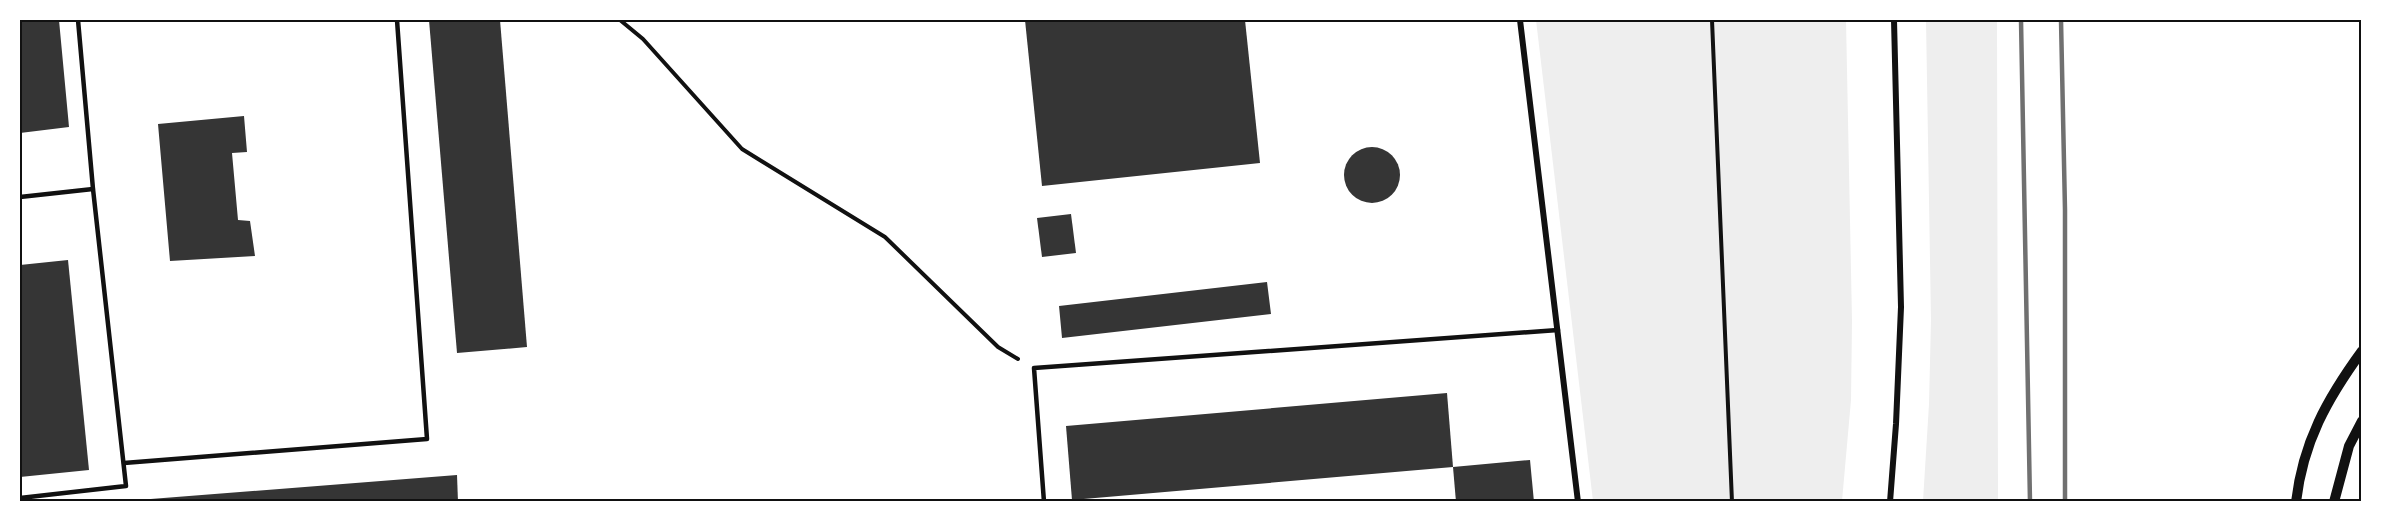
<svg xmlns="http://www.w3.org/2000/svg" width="2381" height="521" font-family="Spectral,serif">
<rect width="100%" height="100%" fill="#fff"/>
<g fill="#eee">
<polygon points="1536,20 1846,20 1852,321 1851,400 1842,501 1593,501"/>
<polygon points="1926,20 1997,20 1998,501 1923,501 1929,404 1931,320"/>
</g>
<g fill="#353535">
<polygon points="20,20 59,20 69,127 20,133"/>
<polygon points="429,20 500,20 527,347 457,353"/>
<polygon points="1025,20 1245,20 1260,163 1042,186"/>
<polygon points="244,116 247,152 232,153 238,220 250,221 255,256 170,261 158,124"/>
<circle cx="1372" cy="175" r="28"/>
<polygon points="1071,214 1076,253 1042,257 1037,218"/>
<polygon points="68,260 89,470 20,477 20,265"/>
<polygon points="1267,282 1271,314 1062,338 1059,306"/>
<polygon points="1447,393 1453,467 1072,500 1066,426"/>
<polygon points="1530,460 1534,502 1456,502 1453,467"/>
<polygon points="457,475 458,502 138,502 138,500"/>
</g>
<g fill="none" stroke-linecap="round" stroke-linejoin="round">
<g stroke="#111" stroke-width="4">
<polyline points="620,20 643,39 742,149 885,237 998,347 1018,359"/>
<polyline points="1712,20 1732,502"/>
</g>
<g stroke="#111" stroke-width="4.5">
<polyline points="20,197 93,189"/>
<polyline points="124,463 427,439 397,20"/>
<polyline points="20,498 126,486 93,189 78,20"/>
<polyline points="1044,502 1034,368 1558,330"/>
</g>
<g stroke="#111" stroke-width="6">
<polyline points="1520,20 1578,502"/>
<polyline points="1890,502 1896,424 1901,307 1894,20"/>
</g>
<g stroke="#111" stroke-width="10">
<path d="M2296 502C2303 442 2327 399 2362 351"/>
<polyline points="2334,502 2349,446 2362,421"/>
</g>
<g stroke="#707070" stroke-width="4.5">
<polyline points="2021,20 2030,502"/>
<polyline points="2061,20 2065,210 2065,502"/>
</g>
</g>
<rect width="2381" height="521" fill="none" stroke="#ffffff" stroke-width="42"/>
<rect x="21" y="21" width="2339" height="479" fill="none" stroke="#111" stroke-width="2"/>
</svg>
